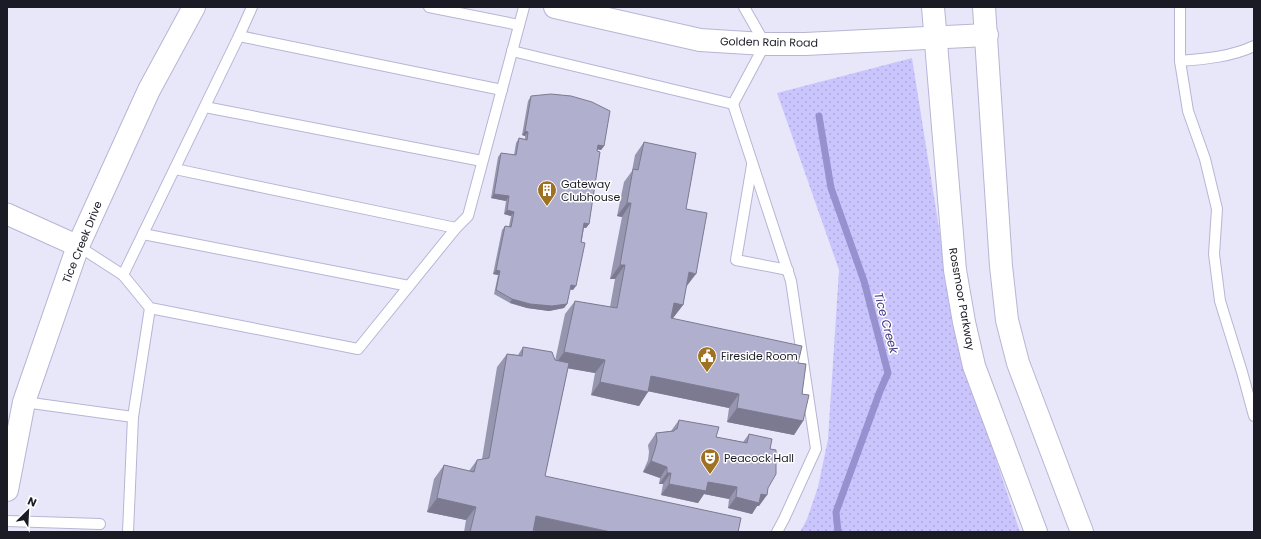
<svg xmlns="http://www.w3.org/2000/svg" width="1261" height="539" font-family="Poppins,sans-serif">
<defs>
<pattern id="grass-dots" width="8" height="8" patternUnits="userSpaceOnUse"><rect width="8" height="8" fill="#cac6fd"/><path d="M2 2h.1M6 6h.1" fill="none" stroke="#adaad9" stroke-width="1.8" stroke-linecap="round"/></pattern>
</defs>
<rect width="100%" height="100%" fill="#e8e7fa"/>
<polygon fill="url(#grass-dots)" points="912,58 957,341 1020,532 800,532 807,519 818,487 828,439 839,270 777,93"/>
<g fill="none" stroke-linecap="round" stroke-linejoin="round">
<polyline stroke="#9791d0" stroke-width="7" points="819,116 831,188 864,281 888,373 880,391 836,512 838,532"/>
<defs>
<g id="service">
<polyline points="429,7 519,25"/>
<polyline points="1180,7 1180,61 1188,111 1205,159 1217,209 1214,254 1220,301 1242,372 1254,416"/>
<polyline points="239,36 502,90"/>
<polyline points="512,51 733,104 765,44 744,7"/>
<path d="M1180 61C1204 59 1231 57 1254 46"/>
<polyline points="733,104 791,281 816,449 784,519 777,532"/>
<polyline points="205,107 482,161"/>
<polyline points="752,165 736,260 788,270"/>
<polyline points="175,169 456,228"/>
<polyline points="143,234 409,286"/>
<polyline points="78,246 123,275 239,36 252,7"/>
<polyline points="123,275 150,308 358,349 456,228 468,216 524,7"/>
<polyline points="24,402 133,417"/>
<polyline points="7,521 100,524"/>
<polyline points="128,532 133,417 150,308"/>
</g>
<polyline id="minor" points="7,214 78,246"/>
<g id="tertiary">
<polyline points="555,7 700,40 765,44 805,44 987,35"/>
<polyline points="933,7 955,270 964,322 974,366 1036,532"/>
<polyline points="984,7 1001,266 1007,320 1018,363 1082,532"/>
<polyline points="7,490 24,402 78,246 149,90 194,7"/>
</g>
</defs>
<use href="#service" stroke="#b7b5d4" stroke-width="12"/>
<use href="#minor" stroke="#b7b5d4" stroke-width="23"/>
<use href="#tertiary" stroke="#b7b5d4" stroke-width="24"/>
<use href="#service" stroke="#fff" stroke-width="10"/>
<use href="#minor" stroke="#fff" stroke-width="21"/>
<use href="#tertiary" stroke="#fff" stroke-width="22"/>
</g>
<g fill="#9796b0">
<polygon points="531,96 604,146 601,150 597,149 589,224 586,228 584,228 573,290 570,289 567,304 564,308 549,311 527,308 510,303 494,294 498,275 493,274 502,230 505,226 509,226 511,216 504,214 506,201 491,198 498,157 501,153 514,155 516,143 519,138 525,139 525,136 522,135 528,101"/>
<polygon points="644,142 686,209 686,287 683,305 673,318 671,318 798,363 802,394 803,421 794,435 727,422 729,408 648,391 639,406 591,395 595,373 568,368 533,532 464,532 466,520 427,512 434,479 444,465 469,471 477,460 482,459 497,367 507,354 518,355 523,347 555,361 565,314 575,301 610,307 615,279 610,279 622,217 617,216 624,182 632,171 635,155"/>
<polygon points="679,420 716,437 743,442 749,434 759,506 757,506 752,514 728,508 729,499 704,494 698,503 661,495 663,484 659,484 660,478 643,472 648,460 649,452 648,445 656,433 671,431"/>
</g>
<g fill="#7b7a90">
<polygon points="525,131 528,132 525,136 522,135"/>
<polygon points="598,145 604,146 601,150 595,149"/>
<polygon points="494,194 509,196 506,201 491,198"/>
<polygon points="627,203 631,203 622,217 617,216"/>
<polygon points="507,210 514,212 511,216 504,214"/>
<polygon points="584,223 589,224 586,228 582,227"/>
<polygon points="620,265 625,265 615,279 610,279"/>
<polygon points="496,270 500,271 498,275 493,274"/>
<polygon points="689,272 696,274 686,287"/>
<polygon points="571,285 576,286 573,290 568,289"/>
<polygon points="512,299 567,304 564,308 549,311 527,308 510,303"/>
<polygon points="674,303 683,305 673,318 665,317"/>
<polygon points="564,352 605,360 595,373 554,366"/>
<polygon points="651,376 739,394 729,408 642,390"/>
<polygon points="600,382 648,392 639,406 591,395"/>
<polygon points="737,408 803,421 794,435 727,422"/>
<polygon points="651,461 667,467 660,478 643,472"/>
<polygon points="667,473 671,473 663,484 659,484"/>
<polygon points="708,482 737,487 729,499 704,494 698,503 661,495 669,484"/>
<polygon points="761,494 767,495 759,506 757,506 752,514 728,508 736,497"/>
<polygon points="437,498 476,507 466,520 427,512"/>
<polygon points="536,516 611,532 539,532 527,529"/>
</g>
<g fill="#b0afcd" stroke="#7b7a90">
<polygon points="551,94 571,96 592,102 610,111 604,146 598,145 597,151 600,152 589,224 584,223 581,242 585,243 576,286 571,285 567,304 552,306 530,304 512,299 496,290 500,271 496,270 505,226 511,227 514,212 507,210 509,196 494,194 501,153 516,155 519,138 527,140 528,132 525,131 531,96"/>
<polygon points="644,142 696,153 686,209 707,213 696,274 689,272 683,305 674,303 671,318 802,346 798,363 806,364 802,394 809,395 803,421 737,408 739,394 651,376 648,392 600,382 605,360 564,352 575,301 617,308 625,265 620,265 631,203 627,203 633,169 638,170"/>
<polygon points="523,347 552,352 555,360 569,363 545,476 741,518 738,532 611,532 536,516 533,532 470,532 476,507 437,498 444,465 474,472 477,460 489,458 507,354 522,356"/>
<polygon points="679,420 719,427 716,437 747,443 749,434 772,439 770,449 776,450 776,474 768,488 767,495 761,494 759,503 736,497 737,487 708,482 706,491 669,484 671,473 667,473 667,467 651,461 655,449 657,441 656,433 674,431 675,429 677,429"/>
</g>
<defs>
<symbol id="building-pin" viewBox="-11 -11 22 30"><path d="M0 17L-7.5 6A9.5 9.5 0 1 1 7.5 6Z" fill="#9e7222" stroke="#fff"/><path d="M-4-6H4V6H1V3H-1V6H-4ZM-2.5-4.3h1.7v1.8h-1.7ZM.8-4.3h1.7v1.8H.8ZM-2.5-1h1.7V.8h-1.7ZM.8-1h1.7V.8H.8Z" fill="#fff"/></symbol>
<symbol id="civic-pin" viewBox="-11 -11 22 30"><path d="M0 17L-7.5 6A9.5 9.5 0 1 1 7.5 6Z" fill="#9e7222" stroke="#fff"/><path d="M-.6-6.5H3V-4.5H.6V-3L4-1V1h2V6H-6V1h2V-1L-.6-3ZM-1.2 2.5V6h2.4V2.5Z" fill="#fff"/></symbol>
<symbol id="theatre-pin" viewBox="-11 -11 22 30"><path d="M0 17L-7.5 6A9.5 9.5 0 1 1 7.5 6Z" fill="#9e7222" stroke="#fff"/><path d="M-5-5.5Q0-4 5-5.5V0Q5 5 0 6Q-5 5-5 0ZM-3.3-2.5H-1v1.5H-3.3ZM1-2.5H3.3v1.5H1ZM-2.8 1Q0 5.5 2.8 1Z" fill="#fff"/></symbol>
</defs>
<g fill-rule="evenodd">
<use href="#building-pin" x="536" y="179" width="22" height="30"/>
<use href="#civic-pin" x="696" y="345" width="22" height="30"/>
<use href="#theatre-pin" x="699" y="447" width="22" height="30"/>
</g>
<g text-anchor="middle" stroke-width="3" stroke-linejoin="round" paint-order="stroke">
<g font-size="11" fill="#1b1b26" stroke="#fff">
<text transform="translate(769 42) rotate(1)" y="4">Golden Rain Road</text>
<text transform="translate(82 242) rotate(-68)" y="4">Tice Creek Drive</text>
<text transform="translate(962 299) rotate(80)" y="4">Rossmoor Parkway</text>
</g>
<g font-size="11" fill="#1b1b26" stroke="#fff" text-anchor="start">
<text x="561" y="188">Gateway<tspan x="561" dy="13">Clubhouse</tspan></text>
<text x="721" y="360">Fireside Room</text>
<text x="724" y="462">Peacock Hall</text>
</g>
<g font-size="12" font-style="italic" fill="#483a86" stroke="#fff">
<text transform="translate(886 323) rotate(75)" y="4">Tice Creek</text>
</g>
</g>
<rect width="1261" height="539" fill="none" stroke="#1b1b26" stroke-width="16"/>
<g transform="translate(28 511) rotate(24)" stroke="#ffffff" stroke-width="3" paint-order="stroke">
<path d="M0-3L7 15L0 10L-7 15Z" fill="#1b1b26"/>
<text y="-6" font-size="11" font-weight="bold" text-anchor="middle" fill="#1b1b26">N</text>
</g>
</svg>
